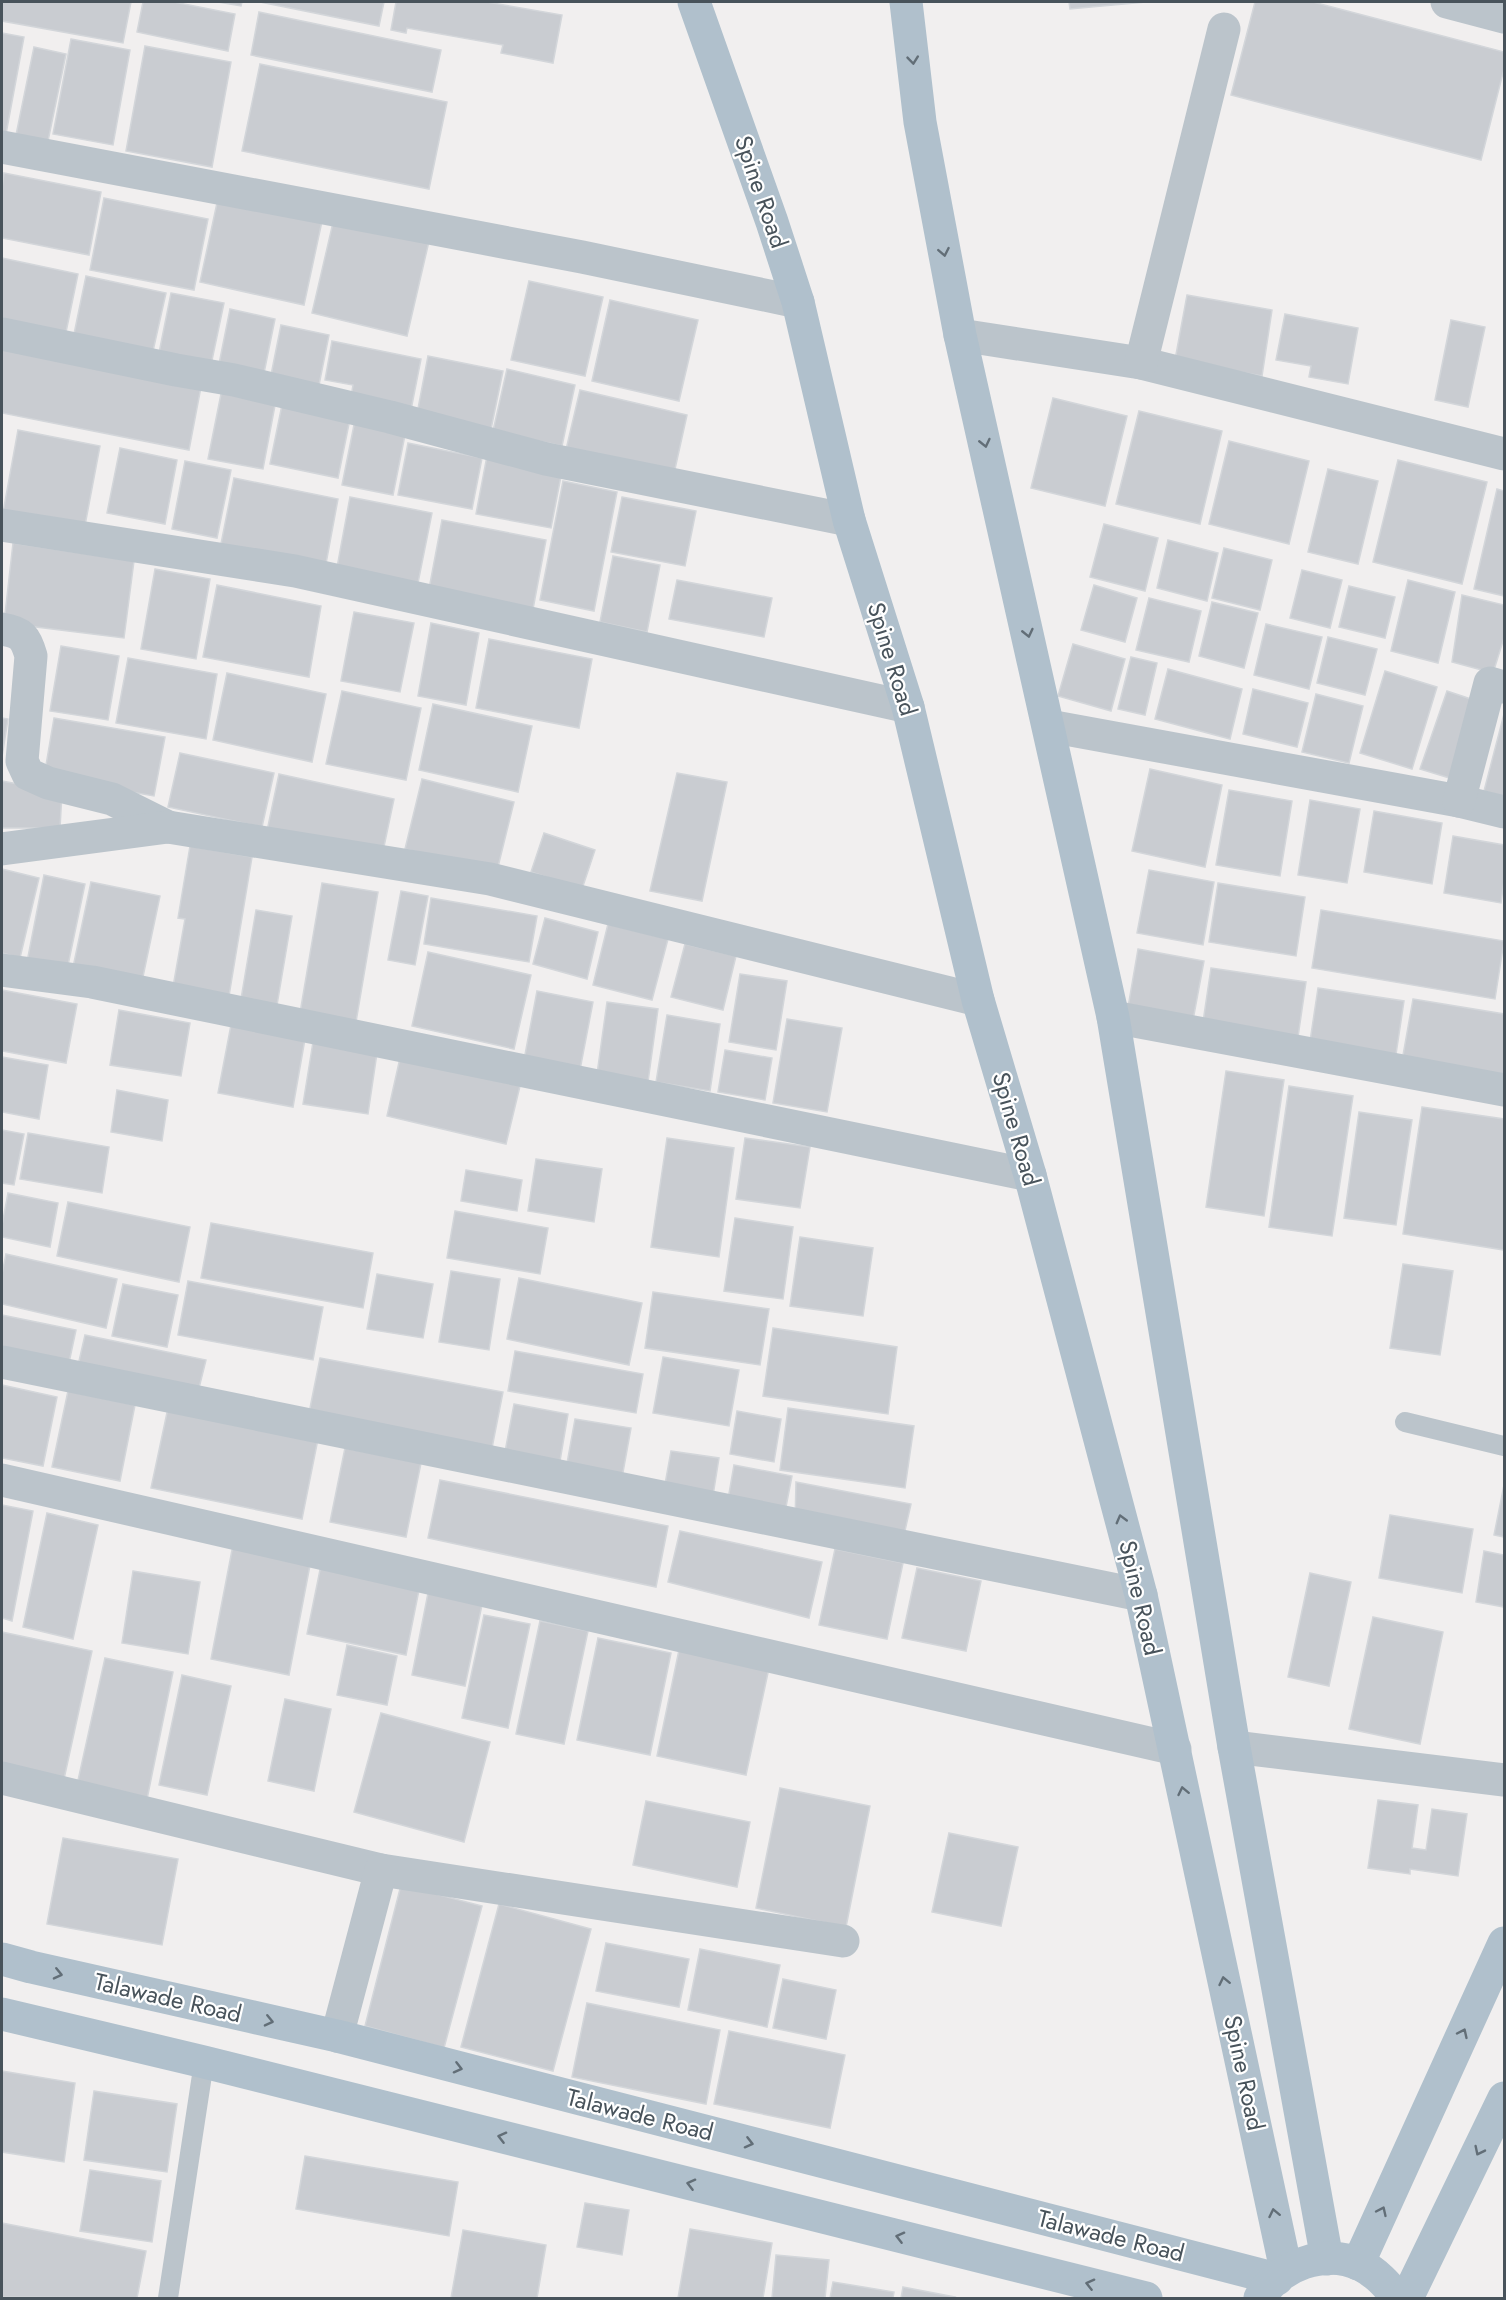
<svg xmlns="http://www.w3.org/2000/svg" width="1506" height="2300" font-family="Jost,sans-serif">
<rect width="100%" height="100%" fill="#f1efef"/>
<g fill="#c9ccd1" stroke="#d3d6da" stroke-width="1.5">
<polygon points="2,2 131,2 123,43 2,21"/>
<polygon points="143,2 174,2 235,14 228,51 137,32"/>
<polygon points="218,2 242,2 241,6"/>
<polygon points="260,2 384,2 379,26"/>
<polygon points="396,2 487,2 562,15 553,63 501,53 503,45 407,28 406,33 391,30"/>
<polygon points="1069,2 1146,2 1070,9"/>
<polygon points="1255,2 1313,2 1504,52 1504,69 1481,160 1231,95"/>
<polygon points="259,12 441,50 432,92 251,55"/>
<polygon points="2,33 24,37 6,134 2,133"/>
<polygon points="71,39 130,50 113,145 53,134"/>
<polygon points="145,46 231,62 212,167 126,151"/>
<polygon points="34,47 66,54 47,146 15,140"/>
<polygon points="260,64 447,102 429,189 242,151"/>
<polygon points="4,173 101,192 89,255 2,238 2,188"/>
<polygon points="220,189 324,212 304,305 200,282"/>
<polygon points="104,198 208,219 194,290 90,270"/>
<polygon points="335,214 430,237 407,336 312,313"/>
<polygon points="2,258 78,274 65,337 2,324"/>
<polygon points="86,276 166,293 153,351 74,334"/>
<polygon points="529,281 603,297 585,376 511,360"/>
<polygon points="171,293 224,303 211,365 159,353"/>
<polygon points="1187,295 1272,310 1262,376 1175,360"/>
<polygon points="610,300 698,320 679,401 592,381"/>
<polygon points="230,309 275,319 264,373 219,364"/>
<polygon points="1285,314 1358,328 1348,384 1309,377 1311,366 1276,360"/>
<polygon points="1451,320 1485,327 1468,407 1435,400"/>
<polygon points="281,325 329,335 318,390 270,380"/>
<polygon points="332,341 421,359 410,415 350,403 353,385 325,380"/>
<polygon points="2,349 201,387 189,450 2,413"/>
<polygon points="428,356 503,371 491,429 417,414"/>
<polygon points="507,369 575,385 562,446 493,431"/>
<polygon points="222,389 276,400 263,469 208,459"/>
<polygon points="580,390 687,415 673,478 565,454"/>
<polygon points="284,395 352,409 338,478 270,464"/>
<polygon points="1053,398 1127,416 1105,506 1031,488"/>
<polygon points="1139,411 1222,431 1200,524 1116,504"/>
<polygon points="355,420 406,430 393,495 342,485"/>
<polygon points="18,430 100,446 83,536 2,518"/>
<polygon points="1229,441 1309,461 1289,544 1209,524"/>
<polygon points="408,443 482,458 472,509 398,495"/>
<polygon points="120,448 177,460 165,524 107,513"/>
<polygon points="487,456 562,471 551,528 476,514"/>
<polygon points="1398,460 1487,482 1462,584 1373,562"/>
<polygon points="185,461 231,470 217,538 172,529"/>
<polygon points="1328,469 1378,481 1358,564 1308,552"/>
<polygon points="234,478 338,499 325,569 220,549"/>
<polygon points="563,481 617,492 594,611 540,600"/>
<polygon points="1497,489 1504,491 1504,596 1474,589"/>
<polygon points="350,497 432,513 417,588 336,573"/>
<polygon points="622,497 696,511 685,566 611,552"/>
<polygon points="442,520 546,540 533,609 429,589"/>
<polygon points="1104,524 1158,538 1145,591 1090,577"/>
<polygon points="1168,540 1218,553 1207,601 1157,588"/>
<polygon points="13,543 134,561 124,638 4,623"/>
<polygon points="1224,548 1272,560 1260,610 1212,598"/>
<polygon points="613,556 660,565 647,632 600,622"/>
<polygon points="155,569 210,579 196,659 141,649"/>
<polygon points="1302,570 1342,580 1330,628 1290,618"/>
<polygon points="677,580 772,598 764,637 669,619"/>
<polygon points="1408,580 1455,592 1438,663 1391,651"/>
<polygon points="217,585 321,606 309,677 203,657"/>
<polygon points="1094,585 1137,598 1125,642 1081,630"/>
<polygon points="1349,586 1395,597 1385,638 1339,627"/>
<polygon points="1462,595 1504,605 1504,638 1493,673 1452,662"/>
<polygon points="1149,598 1201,611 1189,662 1136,650"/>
<polygon points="1212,602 1258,613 1244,668 1199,656"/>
<polygon points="354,612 414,623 400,692 341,681"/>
<polygon points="431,623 479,633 466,705 418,696"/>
<polygon points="1266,624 1322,637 1309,689 1254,675"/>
<polygon points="1328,637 1377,649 1365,695 1317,683"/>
<polygon points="489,639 592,659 579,728 476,708"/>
<polygon points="1073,644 1125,659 1111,711 1058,696"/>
<polygon points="61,646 119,656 108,720 50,711"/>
<polygon points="1131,657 1157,663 1145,715 1118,709"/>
<polygon points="128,658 217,674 206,739 116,723"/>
<polygon points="1168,669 1242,689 1230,739 1155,719"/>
<polygon points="1385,671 1437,687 1412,769 1360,753"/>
<polygon points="227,673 326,694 312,762 213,740"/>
<polygon points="1253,689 1308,703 1297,747 1243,734"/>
<polygon points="342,691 421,708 406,780 326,764"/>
<polygon points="1447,691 1477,701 1456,780 1420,769"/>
<polygon points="1316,694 1363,706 1349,763 1302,752"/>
<polygon points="433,704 532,726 518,792 419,770"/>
<polygon points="1504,714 1504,797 1484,791"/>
<polygon points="2,718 8,719 2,757"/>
<polygon points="54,718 165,737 154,796 44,777"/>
<polygon points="180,753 274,773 262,827 168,807"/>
<polygon points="1150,769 1222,785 1205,867 1132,851"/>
<polygon points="677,773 727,782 702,901 650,891"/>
<polygon points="279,774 394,799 382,856 267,831"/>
<polygon points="422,779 514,802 497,871 405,849"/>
<polygon points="2,781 62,792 60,828 2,828"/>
<polygon points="1229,790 1292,801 1280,876 1216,865"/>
<polygon points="1310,800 1360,809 1347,883 1298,875"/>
<polygon points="1374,811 1442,823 1432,884 1364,872"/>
<polygon points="544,833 595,850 582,889 531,872"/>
<polygon points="1453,836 1504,845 1504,881 1501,903 1444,893"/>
<polygon points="190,846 252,857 229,996 173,987 185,919 178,918"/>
<polygon points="2,869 39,878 20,958 2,953"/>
<polygon points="1149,870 1214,882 1203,945 1137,933"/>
<polygon points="44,875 85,884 67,970 27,962"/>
<polygon points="91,882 160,896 141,986 72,972"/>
<polygon points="322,883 378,892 356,1022 300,1013"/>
<polygon points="1218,883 1305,897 1296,956 1209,942"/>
<polygon points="401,891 428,896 415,965 388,960"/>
<polygon points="431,898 537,916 529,962 424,944"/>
<polygon points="256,910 292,916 276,1011 240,1005"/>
<polygon points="1321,910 1504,941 1495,999 1312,968"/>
<polygon points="545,918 598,932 587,979 533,964"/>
<polygon points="608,924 668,939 652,1000 593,985"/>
<polygon points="685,944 736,956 723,1010 671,997"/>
<polygon points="1138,949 1204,961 1191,1031 1126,1019"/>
<polygon points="428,952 531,975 514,1049 412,1026"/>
<polygon points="1211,968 1306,982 1298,1037 1203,1022"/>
<polygon points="740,974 787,981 776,1050 729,1042"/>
<polygon points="1318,988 1404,1001 1395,1061 1309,1048"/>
<polygon points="2,990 77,1004 66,1063 2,1051"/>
<polygon points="537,991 593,1002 580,1070 524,1060"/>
<polygon points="1413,999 1504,1014 1504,1079 1402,1061"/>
<polygon points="607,1002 658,1009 648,1082 597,1074"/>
<polygon points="119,1010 190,1023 181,1076 110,1065"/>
<polygon points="667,1015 720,1024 710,1091 656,1082"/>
<polygon points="787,1019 842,1028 827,1112 773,1103"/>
<polygon points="231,1025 305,1039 293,1107 218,1093"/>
<polygon points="313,1042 377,1053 368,1114 303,1104"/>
<polygon points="725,1050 772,1058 765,1100 718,1092"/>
<polygon points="2,1057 48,1065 39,1119 2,1112"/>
<polygon points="400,1058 520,1086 506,1144 387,1116"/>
<polygon points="1226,1071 1284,1080 1264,1216 1206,1207"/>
<polygon points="1289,1086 1353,1096 1332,1236 1269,1227"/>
<polygon points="117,1090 168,1100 162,1141 111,1132"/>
<polygon points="1422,1107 1504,1119 1504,1250 1403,1234"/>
<polygon points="1359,1112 1412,1120 1396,1225 1344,1218"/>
<polygon points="2,1130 24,1134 14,1185 2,1183"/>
<polygon points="28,1133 109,1147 102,1193 20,1179"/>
<polygon points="667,1138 734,1148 719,1257 651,1247"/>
<polygon points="745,1138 810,1147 800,1208 736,1199"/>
<polygon points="536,1159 602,1169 594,1222 528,1211"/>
<polygon points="466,1170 522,1180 517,1211 461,1201"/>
<polygon points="8,1193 58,1203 50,1247 2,1237 2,1225"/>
<polygon points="68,1202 190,1227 179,1282 57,1256"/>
<polygon points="455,1211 548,1228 540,1274 447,1258"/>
<polygon points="735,1218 793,1227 783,1299 724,1291"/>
<polygon points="211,1223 373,1253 363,1308 201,1278"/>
<polygon points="800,1237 873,1248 863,1316 790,1306"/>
<polygon points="6,1254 117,1279 106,1328 2,1304 2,1274"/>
<polygon points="1403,1264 1453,1271 1440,1355 1390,1348"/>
<polygon points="451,1271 500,1279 489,1350 439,1342"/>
<polygon points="377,1274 433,1284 423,1338 367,1329"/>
<polygon points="519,1278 642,1303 629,1365 507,1339"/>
<polygon points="188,1281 323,1307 313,1360 178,1335"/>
<polygon points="123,1284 178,1295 167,1347 112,1336"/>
<polygon points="653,1292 769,1309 760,1365 645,1348"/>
<polygon points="2,1315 76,1330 67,1372 2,1357"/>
<polygon points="773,1328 897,1347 888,1414 763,1396"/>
<polygon points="85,1335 206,1360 197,1396 77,1370"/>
<polygon points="515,1351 643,1374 636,1413 508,1391"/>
<polygon points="663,1357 739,1370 729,1426 653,1413"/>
<polygon points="320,1358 503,1392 491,1453 308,1418"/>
<polygon points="2,1385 57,1397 43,1466 2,1458"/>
<polygon points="68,1391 135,1405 120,1481 52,1467"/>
<polygon points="514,1404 568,1414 559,1467 504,1457"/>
<polygon points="168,1408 318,1439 302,1519 151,1488"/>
<polygon points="788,1408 914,1426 905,1488 780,1470"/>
<polygon points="737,1411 781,1419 774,1462 730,1454"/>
<polygon points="575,1419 631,1428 622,1478 566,1469"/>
<polygon points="345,1448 421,1463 406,1537 330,1522"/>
<polygon points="671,1451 719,1458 712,1502 663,1495"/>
<polygon points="734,1465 792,1476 784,1517 727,1505"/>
<polygon points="440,1480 668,1526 656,1587 428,1538"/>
<polygon points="796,1482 911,1504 902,1544 795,1523"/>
<polygon points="1504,1485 1504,1537 1494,1535"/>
<polygon points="2,1505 33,1511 12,1621 2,1618"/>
<polygon points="47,1513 98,1525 73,1639 23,1627"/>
<polygon points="1390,1515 1473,1529 1462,1593 1379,1578"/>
<polygon points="680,1531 822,1562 809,1618 668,1582"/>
<polygon points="233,1545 311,1560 289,1675 211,1659"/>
<polygon points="835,1549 903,1563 887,1639 819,1625"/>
<polygon points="1484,1551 1504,1555 1504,1607 1476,1602"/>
<polygon points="321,1565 420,1585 406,1655 307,1634"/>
<polygon points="917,1568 981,1581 966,1651 902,1638"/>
<polygon points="133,1571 200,1582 188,1654 122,1643"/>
<polygon points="1310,1573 1351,1582 1329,1686 1288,1677"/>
<polygon points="429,1588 483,1600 465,1686 412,1675"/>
<polygon points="484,1615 530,1624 508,1728 462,1718"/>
<polygon points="1373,1617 1443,1632 1420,1744 1349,1729"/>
<polygon points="540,1621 588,1631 564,1744 516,1734"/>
<polygon points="2,1632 92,1651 64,1779 2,1765"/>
<polygon points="598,1638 671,1653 650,1755 577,1740"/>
<polygon points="347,1645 397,1656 387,1705 337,1695"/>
<polygon points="679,1650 769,1668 746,1775 657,1756"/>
<polygon points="105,1658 173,1672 145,1809 75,1794"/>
<polygon points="182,1675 231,1686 207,1795 159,1785"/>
<polygon points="285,1699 331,1709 314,1791 268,1781"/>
<polygon points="381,1713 490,1742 464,1842 354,1812"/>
<polygon points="780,1788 870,1806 846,1927 756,1908"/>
<polygon points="1378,1800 1418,1805 1412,1848 1426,1850 1432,1809 1467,1814 1458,1876 1410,1869 1410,1874 1368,1868"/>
<polygon points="646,1801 750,1822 737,1887 633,1865"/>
<polygon points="949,1833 1018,1847 1001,1926 932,1912"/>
<polygon points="63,1838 178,1859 162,1945 47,1924"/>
<polygon points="401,1885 482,1906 444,2048 365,2026"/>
<polygon points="499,1904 591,1929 553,2071 461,2047"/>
<polygon points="606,1943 689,1959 679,2007 596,1991"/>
<polygon points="700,1949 780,1965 767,2027 688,2010"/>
<polygon points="783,1979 836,1990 826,2039 773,2028"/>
<polygon points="587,2003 720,2030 706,2104 572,2077"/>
<polygon points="729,2031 845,2055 830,2128 714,2104"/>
<polygon points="2,2071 75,2083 64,2162 2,2152"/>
<polygon points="94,2091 177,2104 167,2172 84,2160"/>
<polygon points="305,2156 458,2182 449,2236 296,2209"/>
<polygon points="90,2170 161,2181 152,2242 80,2231"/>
<polygon points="585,2203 629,2210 622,2255 577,2247"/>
<polygon points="2,2223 146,2251 137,2298 2,2297"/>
<polygon points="690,2229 772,2243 763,2298 678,2298"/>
<polygon points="463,2230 546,2245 537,2298 451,2298"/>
<polygon points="776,2255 829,2260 825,2298 772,2298"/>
<polygon points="833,2282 894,2292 893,2298 830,2298"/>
<polygon points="903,2287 955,2297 954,2298 901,2298"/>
</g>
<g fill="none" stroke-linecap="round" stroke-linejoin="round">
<g stroke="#bbc4cb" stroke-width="20">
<polyline points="1405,1422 1504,1446"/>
<polyline points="168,2298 204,2062"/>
</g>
<g stroke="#bbc4cb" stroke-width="33">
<polyline points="1447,2 1504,17"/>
<polyline points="2,147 582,257 798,302"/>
<polyline points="2,334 176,370 234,380 390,417 546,459 849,520"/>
<polyline points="960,335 1141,363 1504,454"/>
<polyline points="1141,363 1224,29"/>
<polyline points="2,525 295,571 908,707"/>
<path d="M2 629C22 632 26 638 31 656L22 761 28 774 48 783 112 799 168 827"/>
<polyline points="1049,726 1459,801 1504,812"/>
<polyline points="1459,801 1490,683 1504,687"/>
<polyline points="2,849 168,827 490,879 978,1000"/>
<polyline points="2,970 92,982 1030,1175"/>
<polyline points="1113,1017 1504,1090"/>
<polyline points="2,1362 1141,1595"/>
<polyline points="2,1480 1175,1749"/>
<polyline points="1234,1747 1504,1780"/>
<polyline points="2,1778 381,1870 843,1941"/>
<polyline points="337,2036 381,1870"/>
</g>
<g stroke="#b0c0cc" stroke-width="33">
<polyline points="694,2 772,222 798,302 849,520 908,707 978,1000 1030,1175 1141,1595 1286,2270"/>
<polyline points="906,2 920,122 960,335 1113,1017 1234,1747 1327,2259"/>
<polyline points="2,1959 31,1967 337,2036 1277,2279"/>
<polyline points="2,2014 204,2062 1146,2298"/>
<polyline points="1358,2264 1504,1943"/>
<path d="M1260 2298C1279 2265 1325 2248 1361 2265 1377 2273 1387 2285 1398 2298"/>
<polyline points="1407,2298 1504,2098"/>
</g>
</g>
<defs><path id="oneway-chevron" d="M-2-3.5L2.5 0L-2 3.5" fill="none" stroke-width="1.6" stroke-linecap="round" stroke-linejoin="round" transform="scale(1.5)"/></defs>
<g stroke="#626e77">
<use href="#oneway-chevron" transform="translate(913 60) rotate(84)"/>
<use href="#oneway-chevron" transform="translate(944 252) rotate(79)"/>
<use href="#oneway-chevron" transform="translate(985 443) rotate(77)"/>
<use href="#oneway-chevron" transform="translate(1028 633) rotate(77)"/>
<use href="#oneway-chevron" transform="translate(1121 1519) rotate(-105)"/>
<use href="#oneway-chevron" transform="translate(1183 1791) rotate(-102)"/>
<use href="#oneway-chevron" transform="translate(58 1974) rotate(13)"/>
<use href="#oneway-chevron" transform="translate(1224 1981) rotate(-102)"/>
<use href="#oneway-chevron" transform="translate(269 2021) rotate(13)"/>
<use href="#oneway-chevron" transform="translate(1463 2033) rotate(-65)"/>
<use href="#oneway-chevron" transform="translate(458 2068) rotate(14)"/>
<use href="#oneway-chevron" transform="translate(502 2137) rotate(-166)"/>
<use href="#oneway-chevron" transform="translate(749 2143) rotate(14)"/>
<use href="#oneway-chevron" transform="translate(1479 2151) rotate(116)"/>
<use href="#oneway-chevron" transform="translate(691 2184) rotate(-166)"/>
<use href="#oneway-chevron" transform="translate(1382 2211) rotate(-65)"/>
<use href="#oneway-chevron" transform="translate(1274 2213) rotate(-102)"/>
<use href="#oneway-chevron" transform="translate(900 2237) rotate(-166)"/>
<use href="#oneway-chevron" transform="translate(1090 2284) rotate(-166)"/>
</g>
<g text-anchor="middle" stroke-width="4.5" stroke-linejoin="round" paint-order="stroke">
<g font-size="24" fill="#48535b" stroke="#fff">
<text transform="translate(761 192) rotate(71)" y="8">Spine Road</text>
<text transform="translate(892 659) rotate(73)" y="8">Spine Road</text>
<text transform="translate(1016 1129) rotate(74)" y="8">Spine Road</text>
<text transform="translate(1140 1598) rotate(77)" y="8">Spine Road</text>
<text transform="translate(168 1998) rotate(13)" y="8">Talawade Road</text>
<text transform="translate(1244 2073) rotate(78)" y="8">Spine Road</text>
<text transform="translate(640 2115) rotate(14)" y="8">Talawade Road</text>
<text transform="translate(1111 2236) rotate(14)" y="8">Talawade Road</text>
</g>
</g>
<rect width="1506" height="2300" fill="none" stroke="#48535b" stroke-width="6"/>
</svg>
